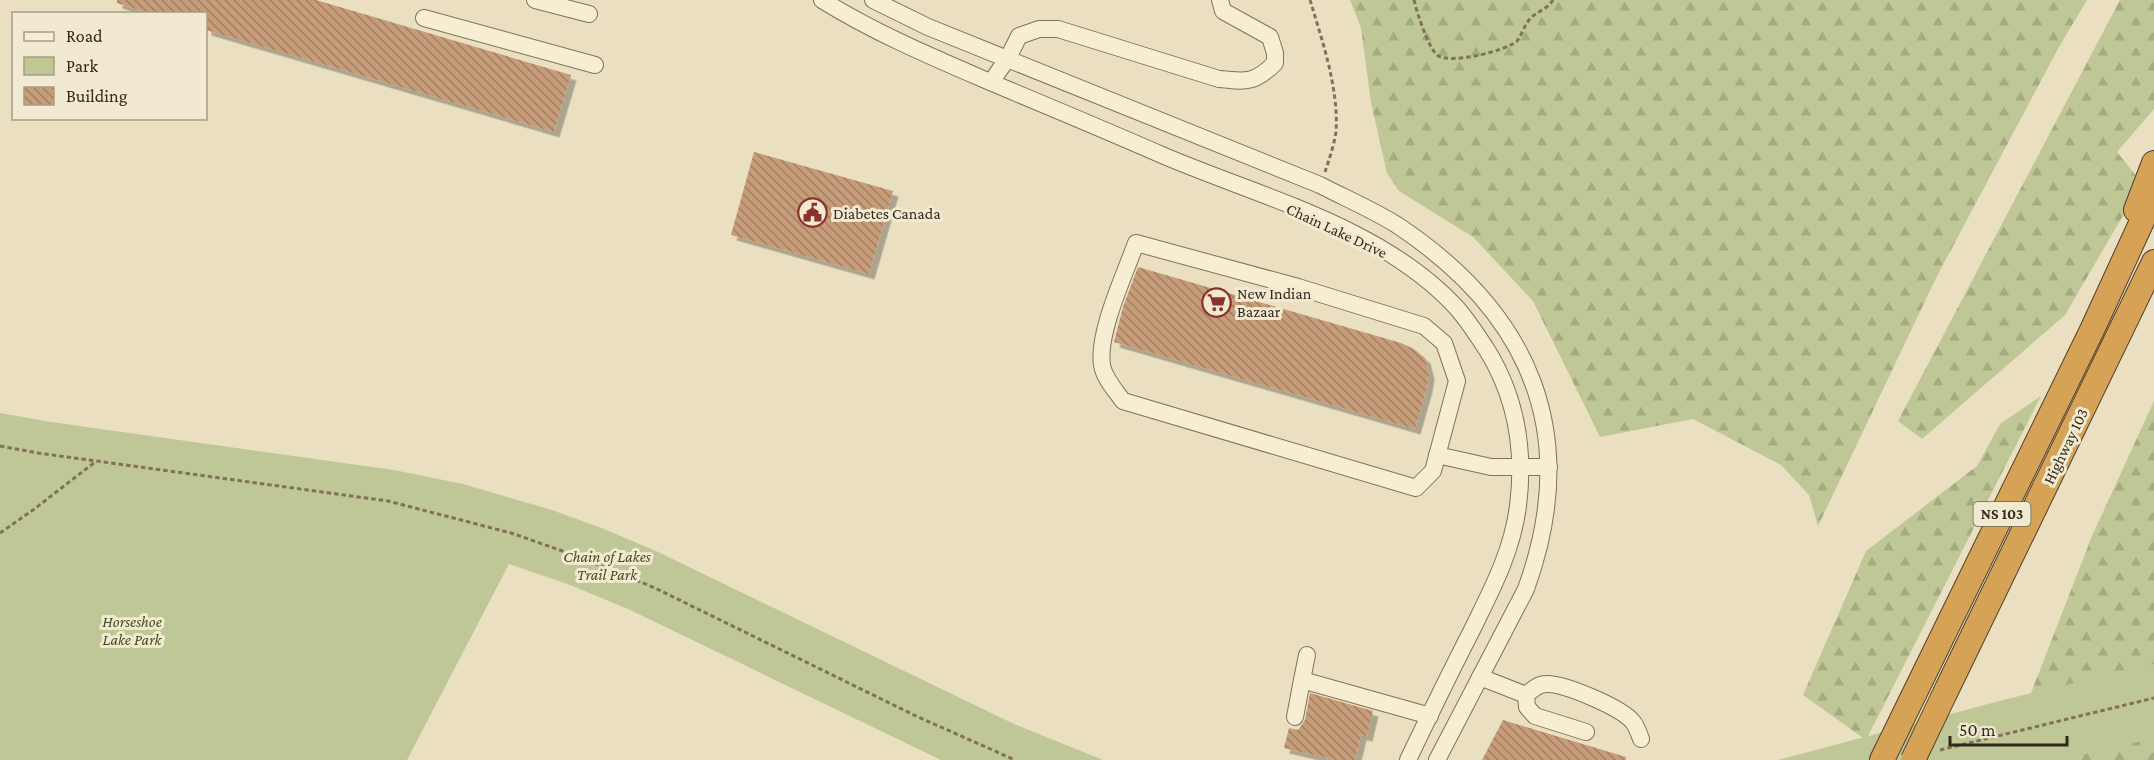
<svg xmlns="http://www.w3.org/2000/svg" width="2154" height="760" font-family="'Crimson Pro',serif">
<defs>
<pattern id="forest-firs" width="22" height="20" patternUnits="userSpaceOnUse" patternTransform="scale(1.5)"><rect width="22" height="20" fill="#bfc796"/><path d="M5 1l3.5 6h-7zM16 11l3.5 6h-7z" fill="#a5ab81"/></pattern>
<pattern id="building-back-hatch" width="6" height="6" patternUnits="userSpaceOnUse" patternTransform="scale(1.5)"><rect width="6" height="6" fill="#c69c79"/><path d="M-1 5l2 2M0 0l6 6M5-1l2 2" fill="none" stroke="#a17f63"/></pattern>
<filter id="shadow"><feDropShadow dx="5.5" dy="5.5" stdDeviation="0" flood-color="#0004"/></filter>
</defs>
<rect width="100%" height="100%" fill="#eae0c1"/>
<g fill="url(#forest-firs)">
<polygon points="1350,0 2087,0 2059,47 1936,278 1818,526 1809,495 1781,465 1693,419 1600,437 1533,301 1473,237 1399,191 1387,173 1371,103 1361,28"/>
<polygon points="2120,0 2154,0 2154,109 2117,152 2142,183 2065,315 1922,439 1898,421"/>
<polygon points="2041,396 1866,740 1803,695 1866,551 1977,466 2000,424"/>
<polygon points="2154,401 2154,669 2026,706 2092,536"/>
<polygon points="2154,724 2154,760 2015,760"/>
</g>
<g fill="#bfc796">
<polygon points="0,413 51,422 394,470 463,484 552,510 604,529 656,551 1012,723 1103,760 941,760 628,609 570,585 509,564 407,760 0,760"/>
<polygon points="2154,664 2154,738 2060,760 1778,760 2007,699"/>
</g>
<g fill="url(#building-back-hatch)" filter="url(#shadow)">
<polygon points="117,0 316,0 571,75 554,132 206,30 206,14 151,14 117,3"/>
<polygon points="754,152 893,191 869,274 731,235"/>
<polygon points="1138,267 1401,343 1414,349 1425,358 1429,374 1427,387 1415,429 1114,342 1123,307"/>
<polygon points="1310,693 1373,711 1367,736 1361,735 1355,760 1335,760 1284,748 1289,728 1298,730 1305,720"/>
<polygon points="1503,720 1626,757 1626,760 1482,760"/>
</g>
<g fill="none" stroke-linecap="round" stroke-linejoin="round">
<defs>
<g id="minor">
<polyline points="535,0 589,14"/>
<path d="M822 0C875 33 932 57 990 82 1047 106 1105 130 1162 155 1260 197 1380 226 1455 306 1467 319 1477 335 1487 350 1516 397 1525 451 1518 506 1512 552 1492 589 1472 630 1450 673 1429 716 1408 760"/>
<path d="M873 0 928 27 1320 185C1345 198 1373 210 1397 225 1531 314 1582 434 1526 589L1437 760"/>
<polyline points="424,18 595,65"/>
<path d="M991 82 1008 58 1019 36 1039 29H1058L1219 79C1247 82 1255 83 1275 63V53L1270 37 1223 11 1220 0"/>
<path d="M1136 243 1298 287 1424 326 1444 343 1457 381 1433 471 1416 488 1123 401C1115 390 1104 378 1102 365 1097 333 1125 274 1136 243Z"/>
<polyline points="1437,455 1491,467 1549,467"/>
<path d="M1480 677 1526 695C1532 690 1538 684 1546 684 1564 683 1622 708 1633 722 1637 727 1639 734 1641 739"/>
<polyline points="1302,680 1307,655"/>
<polyline points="1526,695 1527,707 1535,716 1586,732"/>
<polyline points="1295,717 1302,680 1430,716"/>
</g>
<g id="highway">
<polyline points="2136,210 2154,163"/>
<polyline points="1946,691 2154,262"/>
<polyline points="1882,760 2092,330 2154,195"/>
</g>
</defs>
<use href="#minor" stroke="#82715a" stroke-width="18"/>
<use href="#highway" stroke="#503f2e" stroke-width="26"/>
<g stroke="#82715a" stroke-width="3" stroke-dasharray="4.5 3" stroke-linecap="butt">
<path d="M1310 0C1322 40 1339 89 1336 132 1334 145 1329 160 1325 172"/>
<path d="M1414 0C1417 13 1428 47 1437 55 1449 65 1506 51 1517 41 1522 35 1524 26 1529 20 1535 12 1547 10 1553 0"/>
<polyline points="0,446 38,453 388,501 511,533 577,556 655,588 916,716 1015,760"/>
<polyline points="0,533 33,510 95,462"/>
<polyline points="1940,750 2154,698"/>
</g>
<use href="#minor" stroke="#f6edd3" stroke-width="16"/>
<use href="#highway" stroke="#d5a256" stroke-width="24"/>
<defs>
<polyline id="highway-bridge" points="1913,760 1946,691"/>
</defs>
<use href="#highway-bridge" stroke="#503f2e" stroke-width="26" stroke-linecap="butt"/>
<use href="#highway-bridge" stroke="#d5a256" stroke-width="24"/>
</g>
<defs>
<symbol id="civic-ring" viewBox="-11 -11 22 22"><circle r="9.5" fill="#f2ead0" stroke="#8d312e" stroke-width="1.5"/><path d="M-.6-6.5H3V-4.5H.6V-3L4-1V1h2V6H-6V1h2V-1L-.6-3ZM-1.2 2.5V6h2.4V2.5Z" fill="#8d312e"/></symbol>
<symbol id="supermarket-ring" viewBox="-11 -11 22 22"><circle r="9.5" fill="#f2ead0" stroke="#8d312e" stroke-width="1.5"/><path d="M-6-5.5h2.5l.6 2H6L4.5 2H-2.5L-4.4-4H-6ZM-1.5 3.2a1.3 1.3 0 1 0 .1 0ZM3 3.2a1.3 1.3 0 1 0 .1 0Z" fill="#8d312e"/></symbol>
</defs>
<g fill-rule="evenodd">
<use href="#civic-ring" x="796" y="196" width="33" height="33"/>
<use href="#supermarket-ring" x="1200" y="286" width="33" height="33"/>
</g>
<g text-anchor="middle" stroke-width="6" stroke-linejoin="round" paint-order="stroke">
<rect fill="#f2ead0" stroke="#6c6253" stroke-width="1.5" x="1973.5" y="502" width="57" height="24" rx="4.5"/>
<g font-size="15" font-weight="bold" fill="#33281d">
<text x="2002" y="519">NS 103</text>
</g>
<g font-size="16" fill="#33281d" stroke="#f2ead0" text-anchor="start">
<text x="833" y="219">Diabetes Canada</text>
<text x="1237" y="299">New Indian<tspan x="1237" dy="18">Bazaar</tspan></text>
</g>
<g font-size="16" fill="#33281d" stroke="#f2ead0">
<text transform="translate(1337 230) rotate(25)" y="6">Chain Lake Drive</text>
<text transform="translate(2065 446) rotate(-64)" y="6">Highway 103</text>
</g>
<g font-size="16" font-style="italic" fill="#424e25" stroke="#f2ead0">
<text x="607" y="562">Chain of Lakes<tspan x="607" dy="18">Trail Park</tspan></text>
<text x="132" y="627">Horseshoe<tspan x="132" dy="18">Lake Park</tspan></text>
</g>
</g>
<rect x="12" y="12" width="195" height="108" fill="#f2ead0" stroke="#a69c88" stroke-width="1.5"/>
<rect x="24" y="32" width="30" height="9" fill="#f6edd3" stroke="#a69c88" stroke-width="1.5"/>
<text x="66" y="42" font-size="18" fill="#33281d">Road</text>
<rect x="24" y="57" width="30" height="18" fill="#bfc796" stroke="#a69c88" stroke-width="1.5"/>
<text x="66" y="72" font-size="18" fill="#33281d">Park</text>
<rect x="24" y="87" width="30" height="18" fill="url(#building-back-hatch)" stroke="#a69c88" stroke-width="1.5"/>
<text x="66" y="102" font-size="18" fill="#33281d">Building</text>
<path d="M1950 736v9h117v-9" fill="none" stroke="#33281d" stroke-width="3"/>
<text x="1959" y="736" font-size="18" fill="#33281d" stroke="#f2ead0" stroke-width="4.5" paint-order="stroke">50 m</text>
</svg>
